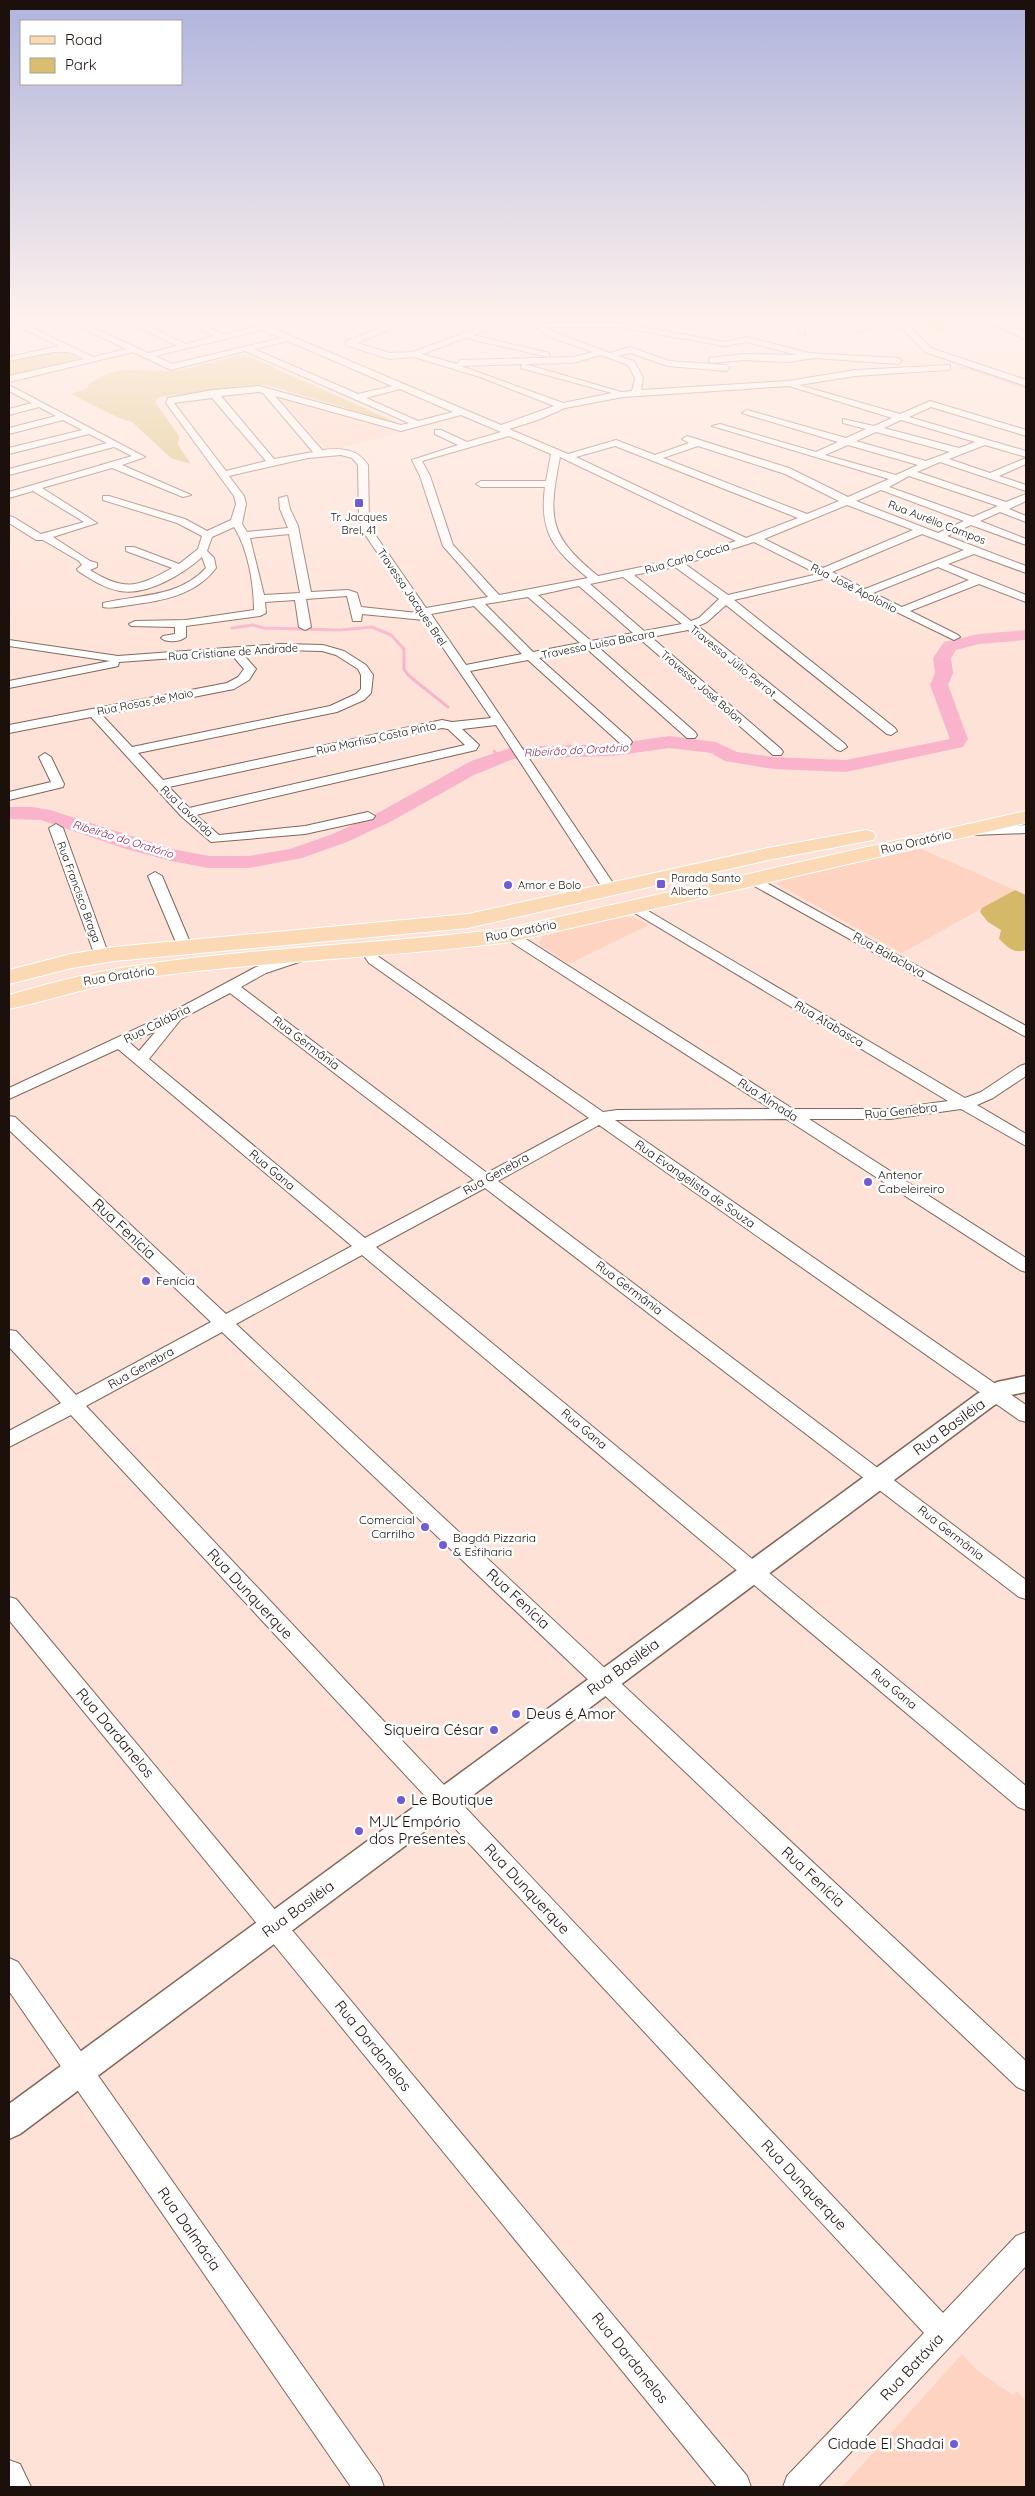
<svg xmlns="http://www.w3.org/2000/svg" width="1035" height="2496" font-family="Quicksand,sans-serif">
<rect width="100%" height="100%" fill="#ffe2d7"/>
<g fill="#fed3c2">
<polygon points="279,397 283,397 401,433 327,451"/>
<polygon points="919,848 1015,890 902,953 777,884 778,881"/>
<polygon points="620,917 634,917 649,925 569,964 539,944 543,934"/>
<polygon points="962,2354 977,2370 1013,2395 1017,2391 1026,2400 1026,2487 842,2487"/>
</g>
<g fill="#dabe70">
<polygon points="60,350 80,359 9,376 9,362"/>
<polygon points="244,354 266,364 276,366 274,368 400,424 267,385 252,385 160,397 155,402 179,436 178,445 191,464 171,458 132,422 119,418 71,394 87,388 89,384 106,374 122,370 177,371"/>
</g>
<g fill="#d6b968">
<polygon points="913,317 941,317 950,324 944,333 924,327"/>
<path d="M1015 890 1026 895V950C1013 954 1008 947 999 939L1001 930 988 922 980 912 982 908Z"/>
</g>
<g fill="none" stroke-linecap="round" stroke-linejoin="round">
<polyline stroke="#f9b4cc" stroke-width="2.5" points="960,368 968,368 1026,388"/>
<g stroke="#f9b4cc" stroke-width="3">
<polyline points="232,628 253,625 264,628 340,630 372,627 391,635 404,649 404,669 408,675 448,707"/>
<polyline points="494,751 499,756"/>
</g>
<polygon fill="#f9b4cc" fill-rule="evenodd" points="1026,630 1026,640 979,644 956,650 951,658 953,673 948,685 968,739 963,747 846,772 773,769 725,761 711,753 669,748 613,756 513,759 474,775 390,822 347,842 302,858 248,868 209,868 171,861 126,849 41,820 9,819 9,807 32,807 50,810 172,849 209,856 248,856 290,849 333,834 376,814 471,761 513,747 613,744 669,736 716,742 737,752 773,757 846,760 950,739 930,685 935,673 933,658 944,642 979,634"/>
<defs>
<g id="minor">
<path d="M9 317 93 357 126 349 60 317H70L148 353 177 346 117 317H128L186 344 215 336 175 317H186L224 334 255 327 235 317H246L501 425 554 406 480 377 414 357 389 359 346 345V341L390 324 369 318 346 319 342 317H382L401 321V325L357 343 390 353 413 352 507 317H523L537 323H620L724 342 747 337 809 353 898 358 902 361 898 364 815 358 788 362 744 360 712 363 709 362V358L744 354 797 355 747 342 724 346 620 327H546L556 333 610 353 630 347 669 361 726 365 730 368 726 371 668 366 630 353 618 356 634 361 643 378 641 390 788 381 855 370 950 365V369L947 370 855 376 799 385 900 414 930 401 1026 430V436L931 407 909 417 1026 451V457L985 445 949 459 990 473 1026 458V464L999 476 1026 485V491L940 462 917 472 1006 502 1026 494V501L1009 509 1026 516V522L1000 512 980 521 1026 539V545L971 525 947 536 1026 566V573L974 554 948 564 1026 595V602L979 584 910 611 958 635 960 637 954 640 827 578 734 600 895 728 897 731 891 735 887 734 726 605 707 622 698 626 845 744 847 747 841 751 837 750 688 630 651 637 781 749 783 752 781 755H773L640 639 598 647 695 732 697 735 695 738H687L587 649 539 658 630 739 632 742 630 745H622L528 660 470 671 617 889 615 892H605L496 725 462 729 479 745 476 750 196 815 219 835 305 826 368 812 375 816 373 819 305 834 211 842 181 816 91 717 9 733V725L227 683 238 677 244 669 231 654 119 662 118 666 114 667 9 688V681L110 661 9 646V640L118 656 280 644 323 645 344 651 366 665 373 675 371 693 364 700 337 712 138 753 163 780 442 720 452 722 491 718 424 620 362 614 361 621H353L347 596 306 599 311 627 305 630 299 627 295 600 265 602 266 613 260 616 186 626V637C180 642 167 643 161 638L163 636 175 634V627L131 626 129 624 135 621 186 620 254 610C254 584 248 549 234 527L212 537 207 551 214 558 216 568C196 595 162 601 130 605 122 606 111 609 103 607V603C140 594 178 598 206 568L202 557C183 574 147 596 120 591 104 588 92 580 78 571L77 569 82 565 79 561 43 540H36L9 523V516L13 517 41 534 84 522 33 491 9 498V492L132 456 114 447 9 475V469L107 443 89 434 9 454V448L82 430 63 420 9 434V428L56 416 39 407 9 415V409L32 403 9 391V385L145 457 122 465 191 495 183 497 112 468 42 488 97 523 53 537 90 561 97 563V567L90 570C124 591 137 588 172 568L126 551V547H134L179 564 198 549 202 536 177 523 103 500V496H109L185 519 207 531 231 520 236 504 234 496 166 403 168 398 213 390 259 386 401 425 409 423 245 351 171 370 133 352 9 382V376L84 359 69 352H53L9 361V357L59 346 9 322ZM515 319 535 327 550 337 593 352 573 357 460 360 457 364 422 354 465 338 549 357V353L473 335ZM262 330 281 338 172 364 155 356ZM288 341 392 386 358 394 254 349ZM601 355 628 365 635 378 632 391 621 392 525 364 573 363ZM522 364 521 368 612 393 563 403 461 366ZM789 386 892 418 874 426 843 419V423L866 429 846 438 747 410 742 413 838 442 816 452 720 424 712 426 889 479 848 497 789 468 687 436 682 439 689 443 655 455 616 440 568 454 509 429 538 420 565 408 623 397ZM400 389 453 412 418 421 366 398ZM259 392 263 393 313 452 274 459 221 396ZM275 396 401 431 461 415 501 432 467 442 441 430H435V434L458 445 412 460 420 476 443 546 488 597 426 608 374 533 369 521 368 465C357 448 340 448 322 450ZM212 398 266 461 226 471 174 403ZM901 420 975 442 959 448 884 428ZM876 432 950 452 926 461 856 441ZM509 436 551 454 546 481H481L476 484 481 487H545C539 533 554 550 588 578L499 595 453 545 430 476 422 461ZM848 445 918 465 896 475 825 455ZM615 446 798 518 746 538 576 457ZM698 446 785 474 839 501 807 514 663 458ZM341 455 352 458 358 465 359 521 364 533 418 613 361 607 357 593 348 590 311 592 298 526 290 509 287 496 279 498 280 509 288 528 247 532 242 524 246 504 244 496 229 476 308 458ZM560 457 564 459 736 541 675 560 598 576C548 535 548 519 560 457ZM909 476 998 506 973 517 889 487ZM881 490 964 521 938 533 856 501ZM847 505 913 530 823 568 764 539ZM289 534 300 593 264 595 250 538ZM922 534 964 550 865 589 832 572ZM754 542 818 574 728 595 685 564ZM675 567 719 599 699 618 691 621 634 575ZM938 567 969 580 902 607 873 593ZM623 577 682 624 644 631 590 584ZM579 586 633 633 591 641 538 595ZM528 597 580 643 533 652 485 604ZM474 606 522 654 466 665 431 614ZM280 650 322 651 336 655 358 669 361 675V689L356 694 330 706 132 747 102 715 234 689 249 680 256 669 242 653ZM442 728 448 729 465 745 189 808 169 787Z"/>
<polygon points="795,317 803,317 805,335 798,333"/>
<polygon points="880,317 890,317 910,326 931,348 1026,380 1026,386 925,352 904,330 894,325 873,326 860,332 856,330 868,322 885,321"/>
<polygon points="45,753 51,757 64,784 63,787 9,800 9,792 51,782 39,757"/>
<polygon points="56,824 63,828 109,956 107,959 97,959 95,956 49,828"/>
<polygon points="1026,825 1026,833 973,835 966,831 973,827"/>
<polygon points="155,872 162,876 192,947 190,950 180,950 178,947 148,876"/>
<polygon points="752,875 1026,1026 1026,1037 747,882 745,879 747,876"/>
<path d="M633 902 965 1098 981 1092 1020 1066 1026 1064V1076L993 1098 977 1105 1026 1134V1146L961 1109 890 1119H809L1026 1258V1272L1020 1270 786 1119 615 1120 1026 1405V1422L1019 1420 599 1125 498 1181 1026 1580V1599L1019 1597 485 1188 376 1247 1026 1786V1810L1018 1807 362 1255 236 1324 1026 2061V2091L1017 2087 222 1332 86 1406 943 2313 1016 2236 1026 2232V2266L818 2487H783L787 2476 924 2333 71 1415 9 1447V1431L61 1403 9 1347V1330L16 1331 76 1395 211 1322 9 1130V1116L15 1117 226 1314 352 1246 118 1049 9 1099V1088L172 1012 256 967 295 954H305L307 957 305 960 266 973 241 987 487 1173 589 1118 369 963 360 950 362 947H372L379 957 603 1112 617 1110 771 1109 505 938 503 935 505 932H515L793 1109H890L948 1101 628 909 626 906ZM230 993 474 1180 365 1238 149 1059 181 1019ZM157 1030 139 1051 130 1043Z"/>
<polygon points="9,1597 16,1599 747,2476 751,2487 717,2487 9,1620"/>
<polygon points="9,1958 18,1962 380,2476 384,2487 351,2487 9,1991"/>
<polygon points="9,2460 20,2464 31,2487 9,2487"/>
</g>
<g id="tertiary">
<polygon points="976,317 989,317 1026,332 1026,339"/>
<polygon points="1026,1376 1026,1392 1011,1395 993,1406 20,2134 9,2139 9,2104 977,1394 997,1382"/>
</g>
<g id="primary">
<path d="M1026 811V823L510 942C385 958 258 961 134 979 91 986 51 1000 9 1009V995C50 983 91 972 134 966 259 947 385 944 510 928Z"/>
<polygon points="866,830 873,832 876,836 873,840 768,860 468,928 114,961 72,968 9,984 9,970 71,954 114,947 468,914 768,848"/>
</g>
</defs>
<use href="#minor" stroke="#826458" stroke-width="2"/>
<use href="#tertiary" stroke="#826458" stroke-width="3"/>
<use href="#primary" stroke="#fff" stroke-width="2"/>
<use href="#minor" fill="#fff" fill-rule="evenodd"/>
<use href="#tertiary" fill="#fff" fill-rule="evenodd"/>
<use href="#primary" fill="#fcd9b5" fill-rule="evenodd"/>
</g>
<linearGradient id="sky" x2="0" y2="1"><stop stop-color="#afb4dd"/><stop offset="0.48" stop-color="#fff2ed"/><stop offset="1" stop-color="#fff2ed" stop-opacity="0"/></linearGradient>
<rect width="1035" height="666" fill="url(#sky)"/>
<g fill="#6e5bd5" stroke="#fff" stroke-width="2">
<rect x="354" y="498" width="10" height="10" rx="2.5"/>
<rect x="656" y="879" width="10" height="10" rx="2.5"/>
<circle cx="508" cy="885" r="5"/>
<circle cx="868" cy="1182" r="5"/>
<circle cx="146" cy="1281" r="5"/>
<circle cx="425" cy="1527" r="5"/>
<circle cx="443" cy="1545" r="5"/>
<circle cx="516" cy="1714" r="5"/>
<circle cx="494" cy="1730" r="5"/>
<circle cx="401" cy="1800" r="5"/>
<circle cx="359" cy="1831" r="5"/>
<circle cx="954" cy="2444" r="5"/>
</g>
<g text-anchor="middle" stroke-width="5" stroke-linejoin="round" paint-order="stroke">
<g font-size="11" fill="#1b100b" stroke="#fff" text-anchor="start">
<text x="359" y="521" text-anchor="middle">Tr. Jacques<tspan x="359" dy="13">Brel, 41</tspan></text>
<text x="671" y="882">Parada Santo<tspan x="671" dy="13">Alberto</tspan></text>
<text x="518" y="889">Amor e Bolo</text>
</g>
<g font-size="11" fill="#1b100b" stroke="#fff">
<text transform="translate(937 522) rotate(21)" y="4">Rua Aurélio Campos</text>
<text transform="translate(687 558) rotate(-16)" y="4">Rua Carlo Coccia</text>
<text transform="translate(854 588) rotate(27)" y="4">Rua José Apolonio</text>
<text transform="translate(412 597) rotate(56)" y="4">Travessa Jacques Brel</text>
<text transform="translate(598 644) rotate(-11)" y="4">Travessa Luisa Bacara</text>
<text transform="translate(233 652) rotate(-4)" y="4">Rua Cristiane de Andrade</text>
<text transform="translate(733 661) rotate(39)" y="4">Travessa Júlio Perrot</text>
<text transform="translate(702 687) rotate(41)" y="4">Travessa José Bolon</text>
<text transform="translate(145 702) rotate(-11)" y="4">Rua Rosas de Maio</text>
<text transform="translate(376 738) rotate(-12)" y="4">Rua Marfisa Costa Pinto</text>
<text transform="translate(187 811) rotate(44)" y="4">Rua Lavanda</text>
<text transform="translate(79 892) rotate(70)" y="4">Rua Francisco Braga</text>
</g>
<g font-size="11" font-style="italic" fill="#872753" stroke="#fff">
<text transform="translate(576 750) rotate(-3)" y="4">Ribeirão do Oratório</text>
<text transform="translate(123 839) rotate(17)" y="4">Ribeirão do Oratório</text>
</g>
<g font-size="12" fill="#1b100b" stroke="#fff">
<text transform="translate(916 842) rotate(-13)" y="4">Rua Oratório</text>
<text transform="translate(521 931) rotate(-11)" y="4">Rua Oratório</text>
<text transform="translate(889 955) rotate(29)" y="4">Rua Balaclava</text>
<text transform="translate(119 976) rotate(-9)" y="4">Rua Oratório</text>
<text transform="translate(157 1024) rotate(-26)" y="4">Rua Calábria</text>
<text transform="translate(829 1024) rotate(31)" y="4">Rua Atabasca</text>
<text transform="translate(306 1043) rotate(37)" y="4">Rua Germânia</text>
<text transform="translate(768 1100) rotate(33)" y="4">Rua Almada</text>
<text transform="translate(901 1111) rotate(-6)" y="4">Rua Genebra</text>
<text transform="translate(272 1170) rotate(40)" y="4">Rua Gana</text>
<text transform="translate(496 1174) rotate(-29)" y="4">Rua Genebra</text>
<text transform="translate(695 1184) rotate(35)" y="4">Rua Evangelista de Souza</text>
<text transform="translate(629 1288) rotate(37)" y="4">Rua Germânia</text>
<text transform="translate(141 1368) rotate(-29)" y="4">Rua Genebra</text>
<text transform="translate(584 1429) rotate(40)" y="4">Rua Gana</text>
<text transform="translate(951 1533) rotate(38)" y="4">Rua Germânia</text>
<text transform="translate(894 1689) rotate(40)" y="4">Rua Gana</text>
</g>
<g font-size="12" fill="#1b100b" stroke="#fff" text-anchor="start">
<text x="878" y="1179">Antenor<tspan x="878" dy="14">Cabeleireiro</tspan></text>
<text x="156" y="1285">Fenícia</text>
<text x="415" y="1524" text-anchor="end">Comercial<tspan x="415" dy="14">Carrilho</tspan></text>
<text x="453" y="1542">Bagdá Pizzaria<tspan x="453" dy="14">&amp; Esfiharia</tspan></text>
</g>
<g font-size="15" fill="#1b100b" stroke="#fff">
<text transform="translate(124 1229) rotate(43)" y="5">Rua Fenícia</text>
<text transform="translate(949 1427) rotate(-36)" y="5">Rua Basiléia</text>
<text transform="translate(250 1594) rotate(47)" y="5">Rua Dunquerque</text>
<text transform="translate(518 1599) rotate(43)" y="5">Rua Fenícia</text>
<text transform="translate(623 1667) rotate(-36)" y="5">Rua Basiléia</text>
<text transform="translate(115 1733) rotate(50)" y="5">Rua Dardanelos</text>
<text transform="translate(813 1877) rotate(43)" y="5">Rua Fenícia</text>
<text transform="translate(527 1889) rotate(47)" y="5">Rua Dunquerque</text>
<text transform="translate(298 1909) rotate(-36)" y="5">Rua Basiléia</text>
<text transform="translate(373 2046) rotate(51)" y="5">Rua Dardanelos</text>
<text transform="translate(804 2185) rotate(47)" y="5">Rua Dunquerque</text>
<text transform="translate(189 2229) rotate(55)" y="5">Rua Dalmácia</text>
<text transform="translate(630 2358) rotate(51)" y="5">Rua Dardanelos</text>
<text transform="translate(912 2367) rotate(-47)" y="5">Rua Batávia</text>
</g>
<g font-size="15" fill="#1b100b" stroke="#fff" text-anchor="start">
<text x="526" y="1719">Deus é Amor</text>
<text x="484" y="1735" text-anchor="end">Siqueira César</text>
<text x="411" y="1805">Le Boutique</text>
<text x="369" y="1827">MJL Empório<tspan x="369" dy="17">dos Presentes</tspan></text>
<text x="944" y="2449" text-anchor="end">Cidade El Shadai</text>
</g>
</g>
<rect width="1035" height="2496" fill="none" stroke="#1b100b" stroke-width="20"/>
<rect x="20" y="20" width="162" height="65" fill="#ffffff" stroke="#a49f9d"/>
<rect x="30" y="36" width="25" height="8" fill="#fcd9b5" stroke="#a49f9d"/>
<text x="65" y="45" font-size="15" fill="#1b100b">Road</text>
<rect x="30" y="58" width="25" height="15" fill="#dabe70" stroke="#a49f9d"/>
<text x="65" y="70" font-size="15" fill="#1b100b">Park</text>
</svg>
